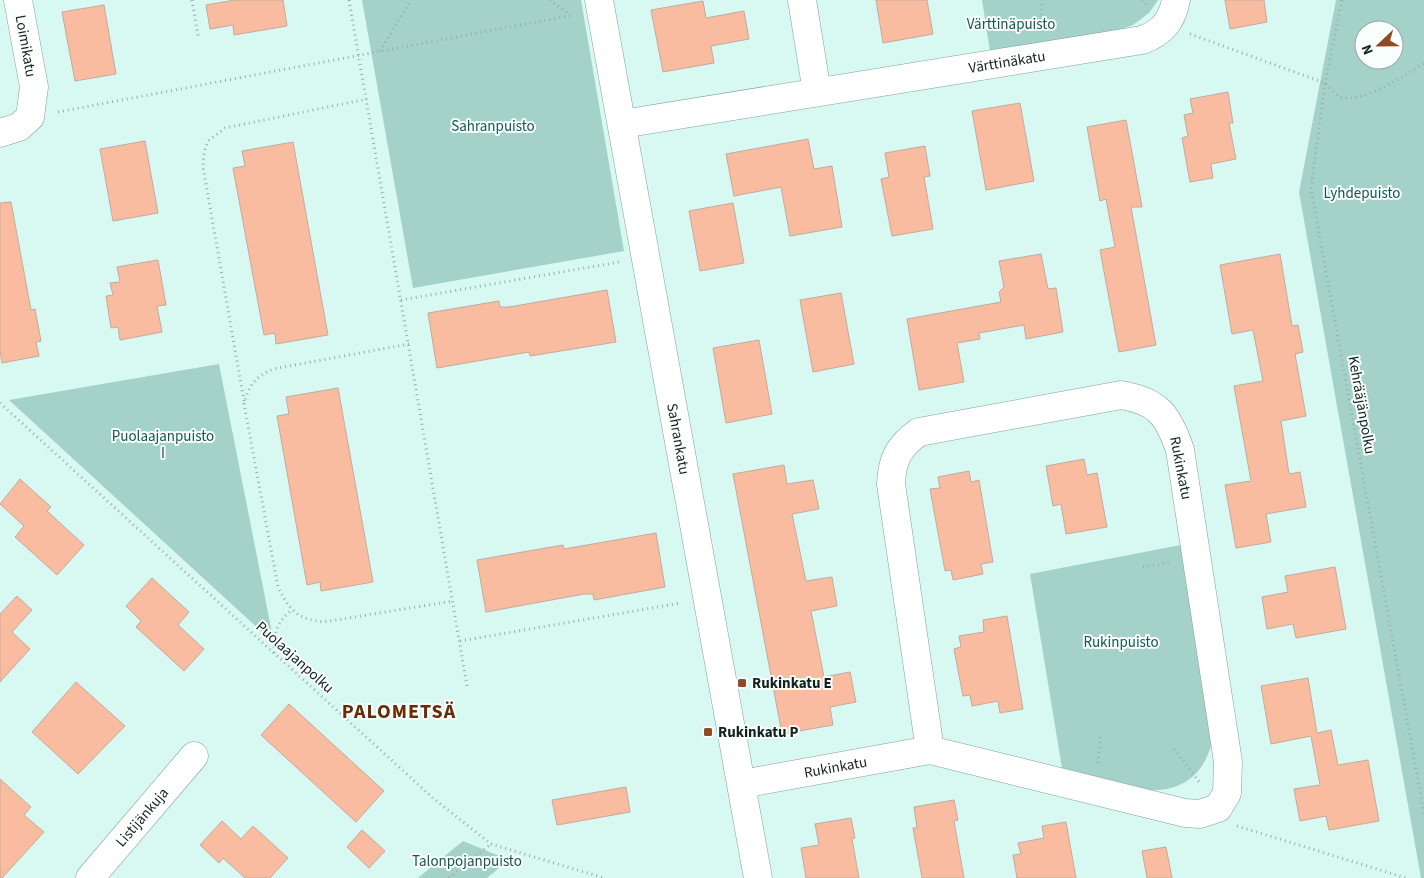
<svg xmlns="http://www.w3.org/2000/svg" width="1424" height="878" font-family="'Source Sans 3',sans-serif">
<rect width="100%" height="100%" fill="#d7f9f1"/>
<g fill="#a4d2c8" fill-rule="evenodd">
<polygon points="362,0 581,0 624,251 413,288"/>
<polygon points="982,0 1158,0 1149,13 1133,25 1107,34 990,51"/>
<path d="M1336 0H1424V878H1421L1299 192ZM1364 30H1394V60H1364Z"/>
<polygon points="219,364 274,643 9,400"/>
<path d="M1186 544C1193 590 1200 635 1207 681 1210 696 1216 715 1214 730 1210 767 1188 792 1150 790L1062 768 1030 574Z"/>
<polygon points="463,841 509,860 487,878 418,878"/>
</g>
<g fill="#f9bca0" stroke="#c5a99d">
<polygon points="235,0 283,0 287,26 234,35 233,25 210,29 206,5"/>
<polygon points="876,0 927,0 933,34 883,43"/>
<polygon points="1225,0 1264,0 1267,22 1230,29"/>
<polygon points="703,1 706,18 744,11 749,39 711,46 714,63 663,72 651,10"/>
<polygon points="104,5 116,74 75,81 62,12"/>
<polygon points="1228,92 1233,123 1229,123 1236,159 1211,164 1213,178 1190,182 1182,138 1188,136 1184,115 1193,113 1190,99"/>
<polygon points="1020,103 1034,181 986,190 972,111"/>
<polygon points="1126,120 1142,207 1131,207 1156,345 1119,352 1100,250 1115,247 1106,199 1100,201 1087,127"/>
<polygon points="808,139 814,169 832,166 842,227 790,236 781,187 734,196 726,154"/>
<polygon points="145,141 158,213 113,221 100,149"/>
<polygon points="293,142 328,335 276,344 275,333 264,335 233,168 245,166 242,151"/>
<polygon points="925,146 930,176 924,177 933,229 892,236 881,179 889,177 885,153"/>
<polygon points="11,202 31,310 35,309 41,341 36,342 39,356 2,363 0,351 0,203"/>
<polygon points="733,203 744,263 700,271 689,211"/>
<polygon points="1041,254 1048,289 1056,288 1063,332 1026,339 1024,325 979,333 980,339 957,343 964,382 919,390 907,319 1001,302 999,292 1004,287 999,261"/>
<polygon points="1280,254 1292,326 1298,325 1303,352 1295,354 1306,416 1281,421 1289,474 1300,472 1306,507 1266,514 1271,542 1236,548 1225,485 1251,481 1234,386 1263,381 1253,330 1232,334 1220,265"/>
<polygon points="158,260 166,305 157,306 162,332 120,340 118,327 111,328 106,296 113,295 110,283 120,282 117,267"/>
<polygon points="607,290 616,342 530,356 529,352 437,368 428,313 499,301 500,307 509,307"/>
<polygon points="841,293 854,364 813,372 800,300"/>
<polygon points="759,340 772,414 726,423 713,348"/>
<polygon points="338,388 373,582 321,591 320,582 307,585 277,416 289,414 286,397"/>
<polygon points="1084,459 1087,475 1097,473 1107,527 1066,534 1061,504 1053,506 1046,466"/>
<polygon points="784,465 787,484 813,480 819,509 792,514 806,581 832,577 837,606 811,611 824,677 850,672 856,702 830,707 833,725 782,734 733,474"/>
<polygon points="969,471 971,482 979,480 993,562 981,564 983,574 953,580 951,570 945,571 930,489 940,488 938,477"/>
<polygon points="20,479 51,507 47,511 84,545 57,575 15,537 24,526 0,504"/>
<polygon points="656,533 665,587 594,600 593,594 584,594 486,612 477,560 563,545 564,549"/>
<polygon points="1335,567 1346,629 1296,638 1293,624 1267,629 1262,597 1288,592 1285,576"/>
<polygon points="152,578 189,612 178,625 204,649 184,671 136,627 141,621 126,606"/>
<polygon points="17,596 32,610 12,632 30,649 0,682 0,614"/>
<polygon points="1007,616 1023,709 1000,713 998,701 972,706 970,695 963,696 954,649 961,647 959,636 984,632 983,620"/>
<polygon points="1308,678 1317,733 1331,730 1338,765 1368,760 1379,821 1329,830 1326,816 1300,821 1294,789 1320,785 1311,736 1271,744 1261,686"/>
<polygon points="76,682 125,726 78,774 32,732"/>
<polygon points="289,704 384,791 356,822 261,735"/>
<polygon points="0,779 31,807 24,815 44,832 2,878 0,878"/>
<polygon points="626,787 630,812 557,825 552,800"/>
<polygon points="954,800 958,820 954,821 964,878 922,878 913,828 917,828 914,807"/>
<polygon points="851,818 855,838 852,839 859,878 806,878 801,848 819,845 815,824"/>
<polygon points="222,821 241,839 253,826 288,858 270,878 245,878 223,858 219,863 200,845"/>
<polygon points="1066,822 1076,878 1017,878 1013,855 1021,854 1018,843 1044,838 1042,826"/>
<polygon points="362,830 385,851 369,868 347,847"/>
<polygon points="1166,847 1172,878 1147,878 1142,851"/>
</g>
<g fill="none" stroke-linecap="round" stroke-linejoin="round">
<defs>
<g id="minor">
<path id="s1" d="M599 0 758 878"/>
<polyline points="802,0 817,92"/>
<path id="s2" d="M622 124 1142 40C1162 33 1172 21 1176 0"/>
<polyline points="0,133 19,127 30,117 34,87 18,0"/>
<path id="s3" d="M742 784 930 750 1185 813 1200 814 1218 808 1227 793 1228 762 1180 450C1168 415 1158 401 1121 395L919 432C899 446 892 459 891 484L930 750"/>
<path id="s4" d="M90 878 194 756"/>
</g>
</defs>
<use href="#minor" stroke="#80a099" stroke-width="29"/>
<g stroke="#95b0aa" stroke-width="3" stroke-dasharray="1 4" stroke-linecap="butt">
<polyline points="192,0 198,36"/>
<polyline points="349,0 467,686"/>
<polyline points="550,0 570,15"/>
<polyline points="1142,0 1147,5"/>
<polyline points="1342,0 1325,83 1311,189 1424,814"/>
<polyline points="1040,30 1042,0"/>
<path d="M1190 34 1325 83C1330 88 1337 96 1343 98 1365 102 1406 75 1424 63"/>
<polyline points="380,51 411,0"/>
<polyline points="58,112 573,15"/>
<polyline points="401,300 619,262"/>
<path d="M409 344 273 369C255 377 249 385 244 404L278 587C290 611 297 619 324 622L453 601"/>
<polyline points="244,401 203,167 204,152 208,141 225,128 367,99"/>
<polyline points="0,403 433,798 491,844 604,878"/>
<polyline points="1143,567 1171,562"/>
<polyline points="460,641 681,603"/>
<path d="M274 653C274 634 276 622 292 610"/>
<polyline points="1174,749 1200,783"/>
<polyline points="1098,763 1100,737"/>
<polyline points="1237,826 1406,878"/>
<polyline points="449,878 491,844"/>
</g>
<use href="#minor" stroke="#fff" stroke-width="28"/>
</g>
<g fill="#914a26" stroke="#f8fffd" stroke-width="2">
<rect x="737" y="678" width="10" height="10" rx="2.5"/>
<rect x="703" y="727" width="10" height="10" rx="2.5"/>
</g>
<g text-anchor="middle" stroke-width="4" stroke-linejoin="round" paint-order="stroke">
<g font-size="15" fill="#14564c" stroke="#f8fffd">
<text x="1011" y="29">Värttinäpuisto</text>
<text x="493" y="131">Sahranpuisto</text>
<text x="1362" y="198">Lyhdepuisto</text>
<text x="163" y="441">Puolaajanpuisto<tspan x="163" dy="17">I</tspan></text>
<text x="1121" y="647">Rukinpuisto</text>
<text x="467" y="866">Talonpojanpuisto</text>
</g>
<g font-size="15" fill="#15211e" stroke="#f8fffd">
<text transform="translate(26 46) rotate(80)" y="5">Loimikatu</text>
<text dy="5" stroke="none"><textPath href="#s2" startOffset="390">Värttinäkatu</textPath></text>
<text transform="translate(1362 405) rotate(80)" y="5">Kehrääjänpolku</text>
<text dy="5" stroke="none"><textPath href="#s1" startOffset="446">Sahrankatu</textPath></text>
<text transform="translate(1181 468) rotate(79)" y="5">Rukinkatu</text>
<text transform="translate(295 657) rotate(42)" y="5">Puolaajanpolku</text>
<text dy="5" stroke="none"><textPath href="#s3" startOffset="95">Rukinkatu</textPath></text>
<text dy="5" stroke="none"><textPath href="#s4" startOffset="80">Listijänkuja</textPath></text>
</g>
<g font-size="15" font-weight="bold" fill="#15211e" stroke="#f8fffd" text-anchor="start">
<text x="752" y="688">Rukinkatu E</text>
<text x="718" y="737">Rukinkatu P</text>
</g>
<g font-size="20" font-weight="bold" letter-spacing="1" fill="#692a05" stroke="#f8fffd">
<text x="399" y="718">PALOMETSÄ</text>
</g>
</g>
<g transform="translate(1379 45) rotate(248)"><circle r="24" fill="#f8fffd" stroke="#9da6a4"/>
<path d="M0-4L9 19L0 12L-9 19Z" fill="#914a26"/>
<text y="-8" font-size="14" font-weight="bold" text-anchor="middle" fill="#15211e">N</text>
</g>
</svg>
